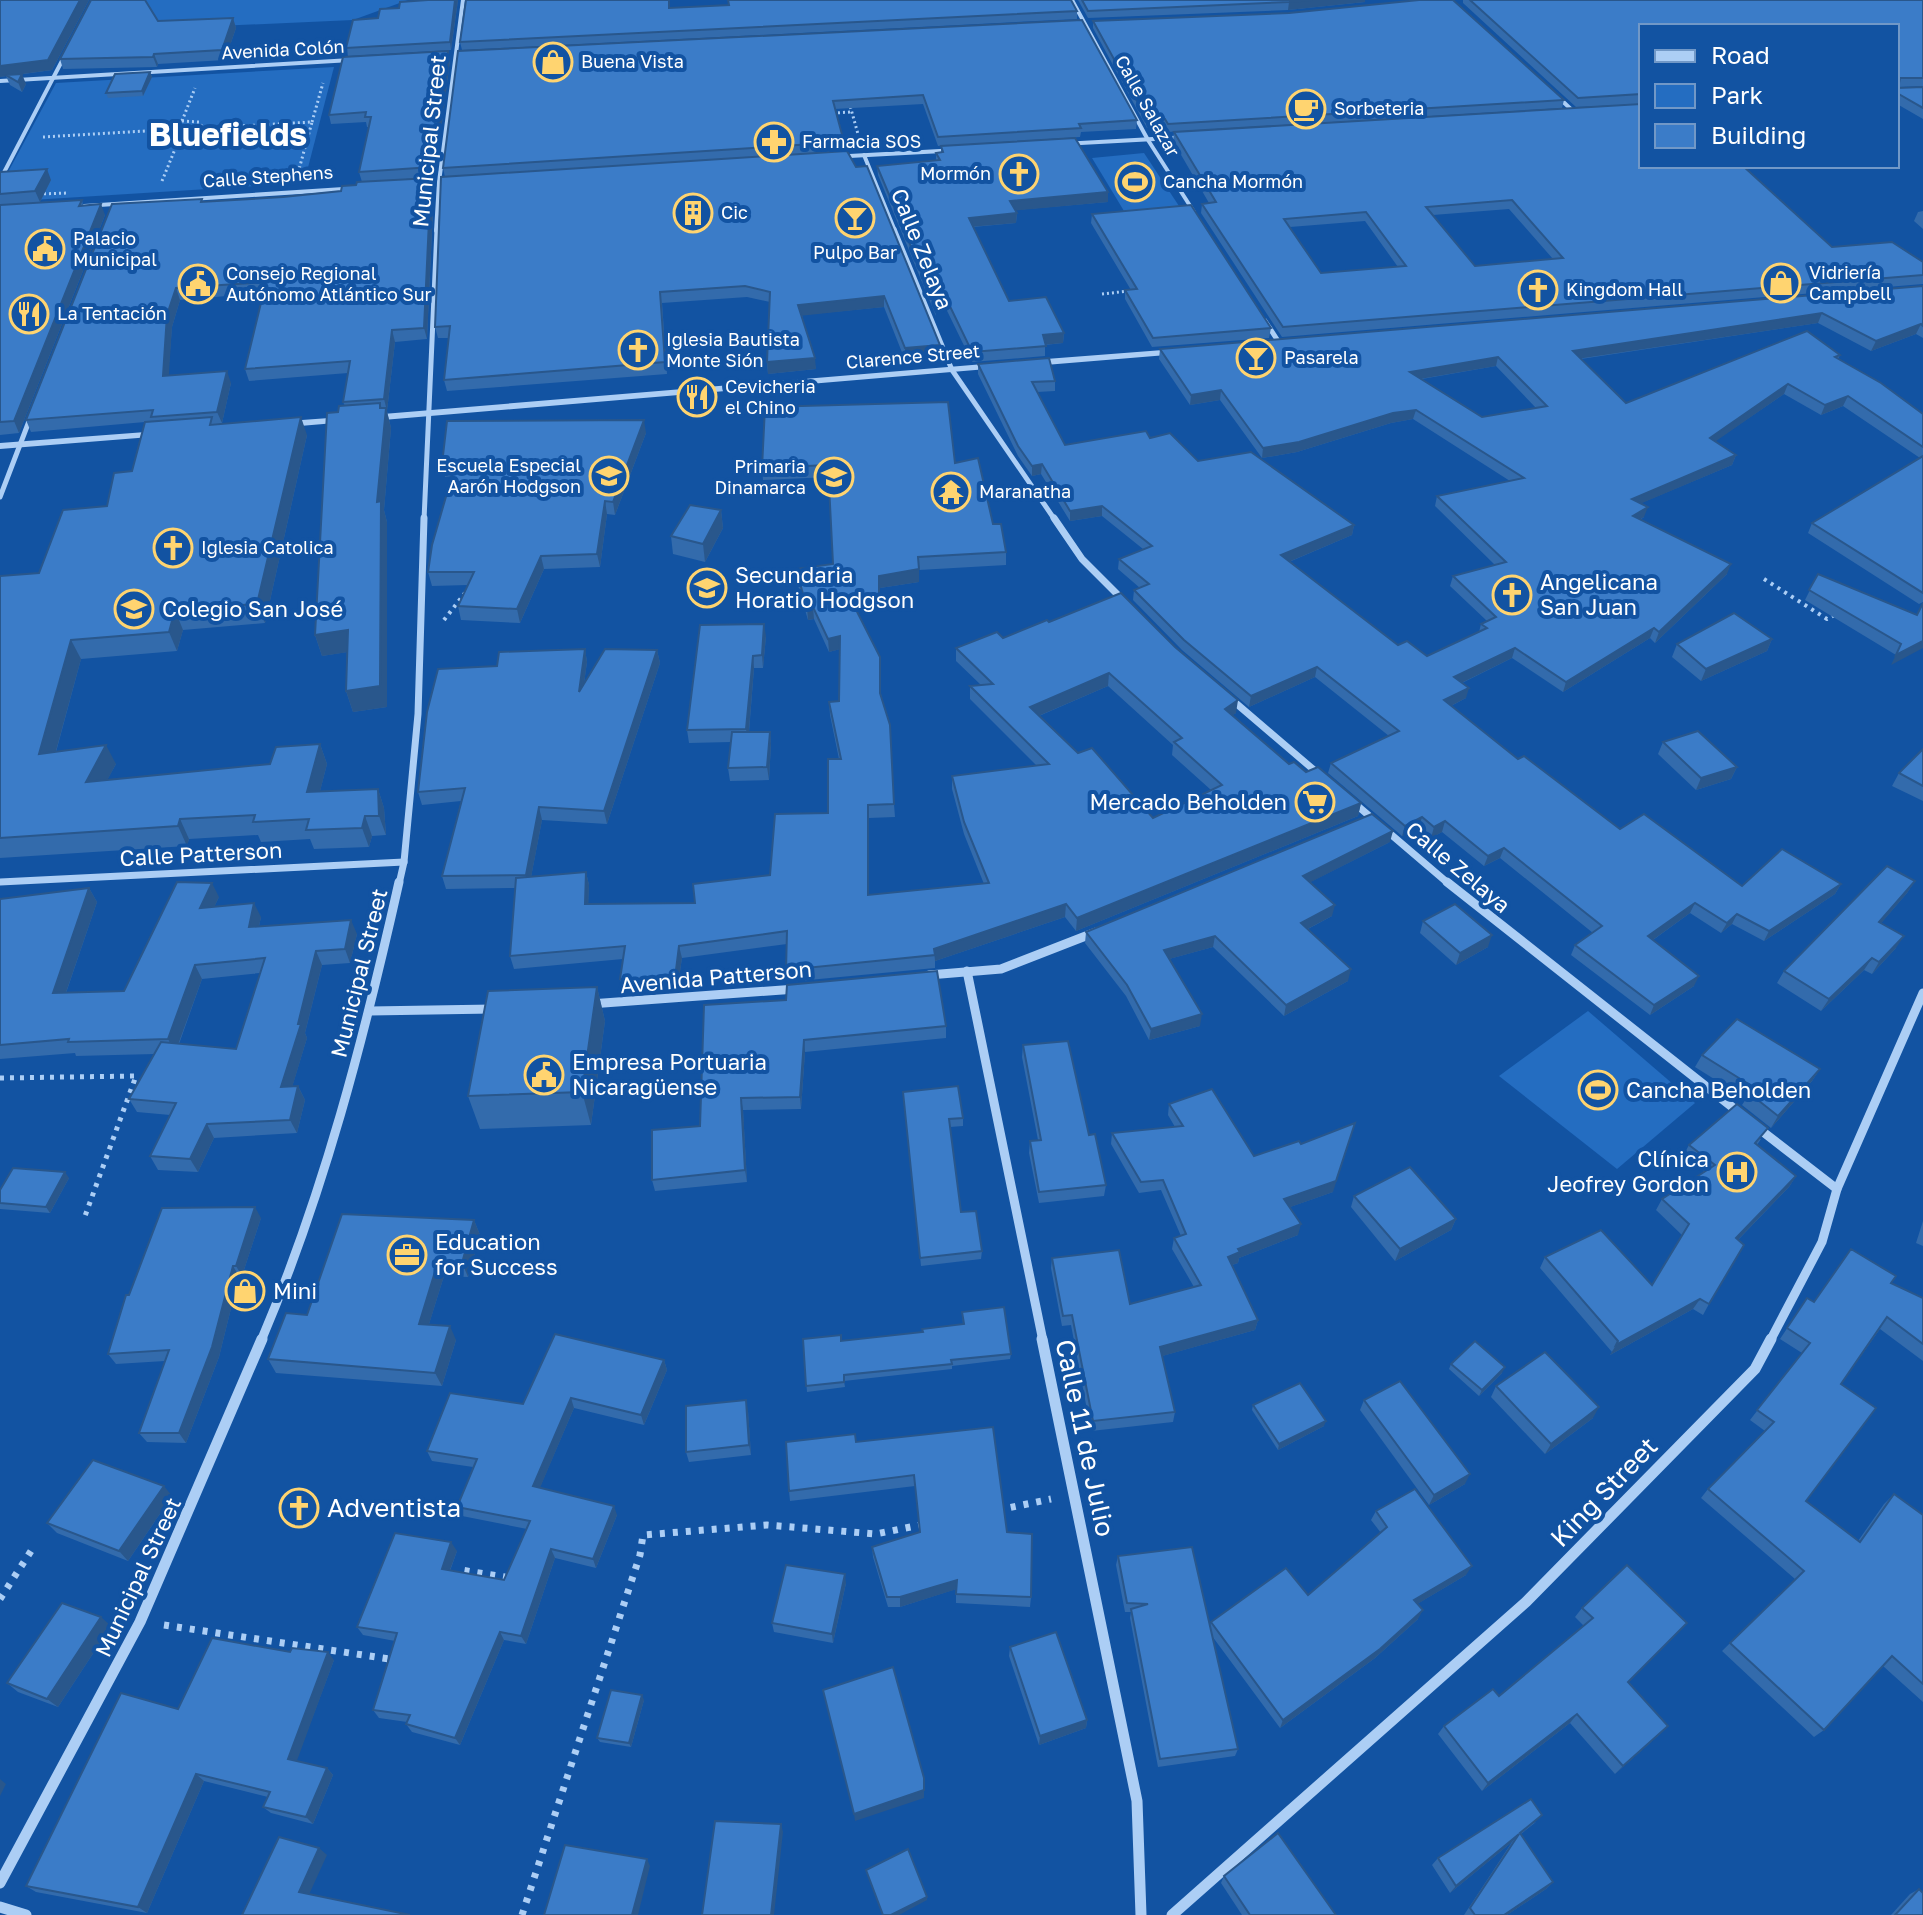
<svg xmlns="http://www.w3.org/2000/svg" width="1923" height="1915" font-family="'Golos Text',sans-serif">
<rect width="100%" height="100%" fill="#1253a2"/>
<g fill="#246dc1">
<polygon points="100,0 408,0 353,20 84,32"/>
<polygon points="334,67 304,183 0,202 0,187 56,83"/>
<polygon points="1144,153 1179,206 1124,211 1092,158"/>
<polygon points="1588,1011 1695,1103 1617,1169 1499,1076"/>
</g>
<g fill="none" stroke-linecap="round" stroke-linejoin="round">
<g stroke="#accef5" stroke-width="3" stroke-dasharray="2 3" stroke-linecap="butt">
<polyline points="849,102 858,134"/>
<polyline points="833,113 852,112"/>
<polygon points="182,121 199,122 203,128 183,136 162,133 166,126"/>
<polyline points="182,121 195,88"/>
<polyline points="312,122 323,83"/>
<polyline points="203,128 312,122 298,173"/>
<polyline points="43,137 162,130"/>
<polyline points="162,181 180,137"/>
<polyline points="39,194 68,193"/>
<polyline points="1102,294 1129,291"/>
</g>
<g stroke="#accef5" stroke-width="4" stroke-dasharray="3 5" stroke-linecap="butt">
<polyline points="1764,579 1827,619 1838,613"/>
<polyline points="444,620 465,593"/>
</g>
<polyline stroke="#accef5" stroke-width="5" stroke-dasharray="4 6" stroke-linecap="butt" points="0,1078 136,1076 85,1216"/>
<g stroke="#accef5" stroke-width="7" stroke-dasharray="5 8" stroke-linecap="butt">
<polyline points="998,1510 1051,1499"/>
<polyline points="458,1579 461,1570 505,1577"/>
<polyline points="0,1599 31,1551"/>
<polyline points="164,1625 396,1660"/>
<polyline points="522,1915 640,1555 643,1535 767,1525 876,1534 925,1524"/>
</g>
<g stroke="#accef5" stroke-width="4">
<polyline points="1072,0 1148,140 1194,212"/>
<polyline points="0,81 351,60"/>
<polyline points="1556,95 1575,113"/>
<polyline points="864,155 895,231"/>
<polyline points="0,180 64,57"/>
<polyline points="436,231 439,182 463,0"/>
</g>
<g stroke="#accef5" stroke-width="5">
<polyline points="894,229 952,370 1055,520"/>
<polyline points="1265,321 1280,344"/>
<polyline points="0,497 31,416"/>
<polyline points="424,520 437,229"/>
</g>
<g stroke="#accef5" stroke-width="7">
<polyline points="1054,518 1082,559 1124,601"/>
<polyline points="1231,699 1321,776"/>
<polyline points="1353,802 1449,884"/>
<polyline points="0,882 404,862"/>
<polyline points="399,884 404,862 418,714 424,518"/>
</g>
<g stroke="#accef5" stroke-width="9">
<polyline points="1447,882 1741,1114"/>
<polyline points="967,971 1043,1341"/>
<polyline points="929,975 1001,969 1096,932"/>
<polyline points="590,1004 796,989"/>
<polyline points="370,1011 493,1009"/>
<polyline points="1758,1128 1837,1189"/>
<path d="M261 1341C324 1193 364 1038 399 882"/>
<polyline points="1770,1341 1822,1242 1837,1189 1923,993"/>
</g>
<g stroke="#accef5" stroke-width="11">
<polyline points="1042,1339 1137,1801 1141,1915"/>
<polyline points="0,1883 140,1622 262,1339"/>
<polyline points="0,1907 26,1915"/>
<polyline points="1172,1915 1526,1602 1755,1369 1771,1339"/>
</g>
<g fill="#accef5" fill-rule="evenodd">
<polygon points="1189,135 1193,137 1192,139 1062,146 1058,144 1062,142"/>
<polygon points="958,148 962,150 961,152 831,159 827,157 831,155"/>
<polygon points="359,186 362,186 362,190 84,208 80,206 84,204"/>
<polygon points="1176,349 1181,352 1179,354 1033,366 1028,363 1033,360"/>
<polygon points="996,363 999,364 999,368 371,421 366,418 371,415"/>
<polygon points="343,417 347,418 347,422 288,427 283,424 288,421"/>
<polygon points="159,431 163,432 163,436 0,449 0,443"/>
</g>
</g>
<g fill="#336bac" fill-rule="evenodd">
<polygon points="0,0 89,0 52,70 17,75 26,84 22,92 10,85 6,76 0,77"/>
<polygon points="428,0 458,0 451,50 348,56 346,48 378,18 399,8"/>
<polygon points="466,0 670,0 670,8 1077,11 1077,19 462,50 460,42"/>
<polygon points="1078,0 1365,0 1365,2 1288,10 1088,18"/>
<polygon points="1463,0 1923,0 1923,86 1898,87 1923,87 1923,119 1897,104 1897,26 1641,26 1641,104 1576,107 1463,3"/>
<polygon points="1289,13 1564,100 1562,108 1167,132 1164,127 1147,128 1093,28 1093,21"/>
<polygon points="233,18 236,28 225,60 158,64 157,67 63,69 60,59 158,21"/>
<polygon points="1082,20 1137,120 1136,129 1081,132 1080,137 938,146 923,104 835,109 844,142 844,151 940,345 940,356 905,360 884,307 802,315 816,369 768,374 767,362 770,302 747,297 662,303 667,374 447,391 444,380 449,338 438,338 435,327 445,177 443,168"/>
<polygon points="448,51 450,60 435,177 362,182 359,172 369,127 367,127 366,122 331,124 329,115"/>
<polygon points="150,72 152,77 143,96 108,98 106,93"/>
<path d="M1174 132 1923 262V284L1282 337 1201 213 1202 204 1209 203 1173 141ZM1509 209 1553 259 1475 266 1433 215ZM1365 221 1398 267 1321 273 1290 227Z"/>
<polygon points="941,146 1108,192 1108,202 1015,210 1017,213 1016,223 973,227 1009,301 1064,333 1063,343 1045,345 1045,356 972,362 932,280 936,316 878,175 877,166 936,161 936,153 941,152"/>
<polygon points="0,172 51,180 40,202 82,200 83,205 105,215 19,433 0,435"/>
<polygon points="434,188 427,339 395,342 387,411 391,428 384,510 387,522 387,707 353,712 346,691 347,652 322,656 315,635 338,412 345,406 343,402 348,373 249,381 245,369 263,293 180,300 172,327 168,376 231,383 222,423 215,425 307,435 265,623 183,630 177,651 81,659 56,752 116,764 107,780 270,764 320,744 327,764 320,791 378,789 384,808 386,835 372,836 369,847 314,849 310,839 261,842 258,835 189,839 187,846 0,858 0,576 39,573 107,506 132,471 145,422 31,432 26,420 203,202"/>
<polygon points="1923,211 1923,229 1914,221 1918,212"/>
<polygon points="1092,214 1271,328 1269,338 1152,347 1125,299 1125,290 1131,290 1091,223"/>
<path d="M1923 286V338L1916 334 1871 351 1818 323 1581 359 1626 403 1840 355 1838 359 1923 414V602L1919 604 1808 533 1812 523 1920 458 1843 406 1821 415 1784 394 1715 441 1736 455 1732 465 1641 503 1644 517 1640 520 1727 574 1655 643 1650 638 1563 692 1512 658 1462 683 1466 698 1451 706 1518 759 1620 829 1742 886 1841 884 1835 894 1764 941 1732 924 1721 933 1690 913 1653 940 1694 986 1650 1015 1571 955 1575 945 1593 933 1500 858 1484 866 1442 832 1431 838 1419 827 1402 836 1328 773 1331 763 1389 736 1315 677 1249 707 1182 650 1133 600 1134 590 1140 588 1118 569 1119 559 1143 549 1102 516 1070 521 1041 474 1032 476 1018 456 978 374V364L1055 381V391L1037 392 1065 445 1150 438 1198 461 1354 525 1352 535 1289 562 1398 645 1427 656 1479 632 1481 624 1487 621 1450 586 1453 576 1495 565 1435 506 1437 496 1510 481 1413 419 1391 423 1297 452 1262 458 1220 400 1190 405 1159 359 1160 349ZM1496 366 1536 408 1482 417 1422 379Z"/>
<path d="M765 407 955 463 993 524 1006 552V565L919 570V582L880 588V607L855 608 881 694 894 804 895 817 869 818V895L984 884 964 834 952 789V776L1037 766 970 699V686L981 685 956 661V648L1003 638 1049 622 1236 713 1232 715 1289 764 1361 803 1358 816 1076 931 1065 917 935 961V968L788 982 786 970 787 944 682 958 677 991H623L620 979 623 959 514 969 510 956 515 888 446 889 442 876 461 801 422 805 418 792 497 666 585 649 587 662 584 683 657 650 660 663 607 824 542 820 531 877 586 872 589 885 588 904 695 903 770 875 828 813 839 759 830 715 829 702 839 701 840 649 829 652 814 619 808 620 797 582 796 569 833 564 829 477 763 480 762 468ZM1108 686 1173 745 1172 755 1211 790 1153 818 1078 753 1039 716Z"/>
<polygon points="646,433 615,515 607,514 600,567 544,569 520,623 461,620 458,606 468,585 432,586 428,572 452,476 445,477 442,464"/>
<polygon points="721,510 723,528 705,562 673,554 671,536"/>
<polygon points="1818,574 1917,615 1891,665 1896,655 1805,600"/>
<polygon points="766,636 763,668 754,668 749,732 770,732 771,744 769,780 730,781 728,768 731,742 689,743 687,730"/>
<polygon points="1772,639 1767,651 1701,681 1672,657 1677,644"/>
<polygon points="1663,742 1737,767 1731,779 1696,790 1658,754"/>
<polygon points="1923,749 1923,801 1892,786 1899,773"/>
<polygon points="1390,842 1310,882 1332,916 1308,929 1348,981 1284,1016 1213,947 1169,959 1200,1026 1149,1040 1126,996 1085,943 1086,932"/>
<polygon points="1915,881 1907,893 1881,923 1896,948 1872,974 1864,970 1821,1011 1777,983 1784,971"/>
<path d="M89 888 97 902 66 993 124 991 219 897 214 907 261 917 259 926 357 934 350 963 322 965 305 1033 307 1038 292 1087 298 1086 305 1100 297 1133 214 1138 198 1172 158 1170 150 1156 170 1115 137 1112 129 1099 155 1054 76 1056 75 1053 0 1059V899ZM260 973 236 1049 179 1044 202 979Z"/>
<polygon points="1423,921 1488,947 1456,965 1420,933"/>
<polygon points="597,987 605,1021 591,1125 480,1129 468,1096"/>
<polygon points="786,1000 946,1026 946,1038 805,1052 801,1109 743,1110 747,1182 655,1191 652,1180 700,1126"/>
<polygon points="1023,1045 1089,1135 1106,1185 1104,1196 1039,1203 1029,1153 1030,1141 1038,1140 1022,1057"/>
<polygon points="1702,1055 1820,1069 1812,1081 1771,1128 1742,1105 1746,1099 1695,1067"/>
<polygon points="904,1101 963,1118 963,1126 950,1127 961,1212 982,1251 981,1259 921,1266"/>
<polygon points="1169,1104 1254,1156 1333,1192 1290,1207 1298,1235 1239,1258 1238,1263 1232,1265 1258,1320 1255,1330 1162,1356 1175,1412 1173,1422 1091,1431 1071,1325 1062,1326 1051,1268 1052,1258 1130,1304 1194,1287 1172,1249 1174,1238 1181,1236 1161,1190 1139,1193 1111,1144 1112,1133 1175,1127 1168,1115"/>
<polygon points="1761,1139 1757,1145 1796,1176 1789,1187 1738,1240 1709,1304 1703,1315 1693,1309 1610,1355 1612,1352 1540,1268 1545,1257 1652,1285 1682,1235 1656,1210 1662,1199 1704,1172 1683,1156 1689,1145"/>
<polygon points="69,1178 50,1213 0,1209 0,1190"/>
<polygon points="1354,1196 1456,1219 1451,1230 1395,1261 1351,1207"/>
<polygon points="261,1218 242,1276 239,1276 219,1357 186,1443 147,1442 139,1433 165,1361 116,1364 108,1354 129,1295"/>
<polygon points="474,1220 480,1235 468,1277 444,1276 429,1324 456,1340 442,1386 276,1373 268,1359 307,1315"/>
<polygon points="1923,1221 1923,1246 1916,1243"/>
<polygon points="1891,1283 1923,1298 1923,1361 1880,1329 1841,1384 1806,1501 1858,1541 1884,1504 1894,1494 1923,1515 1923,1702 1883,1666 1824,1730 1814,1737 1722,1651 1795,1579 1701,1498 1708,1489 1765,1431 1750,1420 1802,1353 1780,1339 1800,1309 1814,1302"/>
<polygon points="962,1312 1011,1354 1010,1359 952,1366 952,1369 844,1381 845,1387 807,1392 803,1339 841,1341 923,1332 963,1325"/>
<polygon points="664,1360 667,1370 644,1425 574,1408 540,1487 617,1515 596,1568 555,1558 526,1644 504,1640 460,1745 412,1732 406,1724 407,1722 379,1718 373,1710 395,1641 363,1635 357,1627 457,1551 450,1571 504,1580 527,1529 462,1516 457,1507 473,1467 432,1461 427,1451 523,1404"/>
<polygon points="1451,1364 1502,1373 1479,1396 1449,1369"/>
<polygon points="1496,1386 1593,1418 1545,1454 1491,1397"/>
<polygon points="1364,1400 1465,1484 1429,1505 1360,1410"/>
<polygon points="1253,1405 1324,1426 1278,1450 1252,1410"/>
<polygon points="748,1411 751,1455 689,1462 686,1452"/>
<polygon points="993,1427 1007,1532 1031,1597 1030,1607 956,1603 956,1589 900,1607 888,1607 873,1557 872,1547 920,1532 915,1486 790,1501 789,1491 856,1442"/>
<polygon points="172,1496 128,1561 57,1533 47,1523"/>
<polygon points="1376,1511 1466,1575 1417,1604 1418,1619 1375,1658 1280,1728 1212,1636 1238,1749 1235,1756 1158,1767 1130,1618 1131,1612 1125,1612 1116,1565 1118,1556 1210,1626 1211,1622 1308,1595 1381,1533 1371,1520"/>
<polygon points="846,1583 833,1643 774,1632 772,1623"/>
<polygon points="1582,1608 1687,1623 1628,1683 1660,1734 1615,1774 1570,1723 1482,1791 1438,1734 1444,1726 1499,1696 1584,1626 1575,1617"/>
<polygon points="111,1626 58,1707 18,1692 7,1683"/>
<polygon points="1010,1647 1087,1720 1086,1728 1039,1745 1009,1656"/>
<polygon points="334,1660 296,1761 327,1768 333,1775 313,1824 271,1813 263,1807 268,1797 204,1781 147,1913 36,1892 26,1886 178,1709"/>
<polygon points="644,1700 631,1747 600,1742 597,1738"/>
<polygon points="1536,1822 1521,1834 1553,1882 1546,1889 1507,1915 1464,1915 1512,1842 1450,1893 1432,1865 1438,1858"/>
<polygon points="1224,1876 1336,1915 1242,1915 1221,1883"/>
<polygon points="1919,1889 1923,1915 1891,1915 1910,1894"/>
</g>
<g fill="#29578c">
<polygon points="80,0 89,0 52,70 0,77 0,66"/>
<polygon points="455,0 458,0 451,50 450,42"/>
<polygon points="1312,0 1365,0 1365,2 1288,10 1289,2"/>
<polygon points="233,18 236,28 225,60 222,50"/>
<polygon points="448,51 450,60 435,177 432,167"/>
<polygon points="154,54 158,64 157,67 153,57"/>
<polygon points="150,72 152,77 143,96 142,91"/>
<polygon points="22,74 26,84 22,92 18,82"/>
<polygon points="47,169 51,180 40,202 35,191"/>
<polygon points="431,178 434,188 427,339 424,328"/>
<polygon points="1108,192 1108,202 1010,211 1010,201"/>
<polygon points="101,204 105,215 19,433 14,421"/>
<polygon points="1017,213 1016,223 969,227 969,218"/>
<polygon points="176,288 180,300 172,327 168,388 163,376 167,315"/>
<polygon points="884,296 884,307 799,316 798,305"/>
<polygon points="1822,313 1818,323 1570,360 1573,351"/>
<polygon points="1921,324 1916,334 1871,351 1876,341"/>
<polygon points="392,330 395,342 387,411 384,399"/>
<polygon points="1064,333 1063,343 1042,345 1043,335"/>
<polygon points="940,345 940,356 905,360 905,348"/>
<polygon points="1498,357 1496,366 1408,381 1410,372"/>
<polygon points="815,358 816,369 768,374 767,362"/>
<polygon points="227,371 231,383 222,423 217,412"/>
<polygon points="1788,384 1784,394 1706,448 1710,438"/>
<polygon points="1221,390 1220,400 1190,405 1191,395"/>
<polygon points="1848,396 1843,406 1821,415 1825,405"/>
<polygon points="380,403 385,418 386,408 391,428 384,510 387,522 387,707 353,712 346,691 377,502"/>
<polygon points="1416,410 1413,419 1391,423 1297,452 1262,458 1263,448 1393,413"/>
<polygon points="301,417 307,435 265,623 257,604"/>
<polygon points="644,420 646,433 615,515 613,502"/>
<polygon points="1736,455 1732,465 1628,509 1632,499"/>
<polygon points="1042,464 1041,474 1032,476 1032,466"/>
<polygon points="605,501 607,514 600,567 597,554"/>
<polygon points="1102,506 1102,516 1070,521 1070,511"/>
<polygon points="1648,507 1644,517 1629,526 1633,516"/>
<polygon points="721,510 723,528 705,562 703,544"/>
<polygon points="1354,525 1352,535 1279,566 1281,555"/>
<polygon points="541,556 544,569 520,623 517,609"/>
<polygon points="1731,564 1727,574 1655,643 1659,632"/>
<polygon points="919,569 919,582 880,588 880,607 879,576"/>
<polygon points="813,607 814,619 808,620 807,608"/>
<polygon points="175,610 183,630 177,651 169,632"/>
<polygon points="764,624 766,636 763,668 762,655"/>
<polygon points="1654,628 1650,638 1563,692 1566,682"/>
<polygon points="348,630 355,651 322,656 315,635"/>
<polygon points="840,636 841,649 829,652 828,639"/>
<polygon points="1772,639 1767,651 1701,681 1706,669"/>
<polygon points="71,640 81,659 50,773 39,754"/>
<polygon points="1923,641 1923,648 1891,665 1896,655"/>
<polygon points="1515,648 1512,658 1451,688 1454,677"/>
<polygon points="585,649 587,662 581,705 579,692"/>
<polygon points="657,650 660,663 607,824 604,811"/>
<polygon points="753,656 754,668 748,742 746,729"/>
<polygon points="1317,667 1315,677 1249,707 1251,696"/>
<polygon points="1109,673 1108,686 1029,720 1030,707"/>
<polygon points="1469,688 1466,698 1441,711 1444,700"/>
<polygon points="1238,700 1236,713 1223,722 1225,709"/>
<polygon points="770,732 771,744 769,780 767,767"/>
<polygon points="320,744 327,764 315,811 307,792"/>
<polygon points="106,745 116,764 96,801 86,782"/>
<polygon points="1737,767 1731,779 1696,790 1701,778"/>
<polygon points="378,789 384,808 386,835 379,816"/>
<polygon points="1361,803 1358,816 1076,931 1077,918"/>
<polygon points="539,807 542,820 529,888 526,875"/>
<polygon points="365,816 372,836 369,847 362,828"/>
<polygon points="1422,817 1419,827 1402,836 1405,826"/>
<polygon points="180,819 189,839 187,846 178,826"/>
<polygon points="1445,821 1442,832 1431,838 1434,827"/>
<polygon points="1393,831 1390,842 1301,887 1303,876"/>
<polygon points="1504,848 1500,858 1484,866 1488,856"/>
<polygon points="586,872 589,885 588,916 585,904"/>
<polygon points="1915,881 1907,893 1872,934 1879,922"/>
<polygon points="212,883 219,897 207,922 200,908"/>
<polygon points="1841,884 1835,894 1764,941 1769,931"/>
<polygon points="89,888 97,902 61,1007 53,993"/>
<polygon points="254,903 261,917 256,940 249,927"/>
<polygon points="1695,903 1690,913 1643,947 1648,936"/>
<polygon points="1066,904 1065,917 935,961 934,949"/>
<polygon points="1335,905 1332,916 1298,934 1301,923"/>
<polygon points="1737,914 1732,924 1721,933 1727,923"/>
<polygon points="351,920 357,934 350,963 345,949"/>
<polygon points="1492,935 1488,947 1456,965 1460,953"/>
<polygon points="1215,936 1213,947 1162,961 1164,950"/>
<polygon points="1904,936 1896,948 1872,974 1879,962"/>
<polygon points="679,946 682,958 677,991 675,978"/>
<polygon points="316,951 322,965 305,1033 307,1038 288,1101 281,1087"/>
<polygon points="1872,958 1864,970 1821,1011 1829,999"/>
<polygon points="195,965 202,979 175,1053 168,1039"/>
<polygon points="1351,969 1348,981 1284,1016 1286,1005"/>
<polygon points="1699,976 1694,986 1650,1015 1654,1005"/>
<polygon points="597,987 605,1021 591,1125 582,1092"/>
<polygon points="1202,1014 1200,1026 1149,1040 1151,1029"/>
<polygon points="804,1040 805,1052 801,1109 800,1097"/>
<polygon points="1820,1069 1812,1081 1771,1128 1778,1116"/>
<polygon points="298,1086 305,1100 297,1133 290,1120"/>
<polygon points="741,1098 743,1110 747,1182 745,1170"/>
<polygon points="1355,1123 1333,1192 1282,1210 1284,1199"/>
<polygon points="207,1124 214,1138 198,1172 190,1159"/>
<polygon points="65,1172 69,1178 50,1213 46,1207"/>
<polygon points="1796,1176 1789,1187 1730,1248 1736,1238"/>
<polygon points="255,1207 261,1218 242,1276 236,1266"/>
<polygon points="1456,1219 1451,1230 1395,1261 1400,1249"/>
<polygon points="474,1220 480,1235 468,1277 462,1263"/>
<polygon points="1301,1224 1298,1235 1239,1258 1238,1263 1226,1267 1228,1257 1238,1249"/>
<polygon points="438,1262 444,1276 425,1337 419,1324"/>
<polygon points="233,1266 239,1276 219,1357 186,1443 179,1433"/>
<polygon points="1700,1299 1693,1309 1610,1355 1616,1345"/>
<polygon points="1258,1320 1255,1330 1159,1357 1160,1347"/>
<polygon points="450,1326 456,1340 442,1386 435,1373"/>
<polygon points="664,1360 667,1370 644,1425 641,1415"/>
<polygon points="1505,1367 1502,1373 1479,1396 1482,1390"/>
<polygon points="571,1398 574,1408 537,1495 533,1486"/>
<polygon points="746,1400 748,1411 751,1455 749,1445"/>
<polygon points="1599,1407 1593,1418 1545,1454 1551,1444"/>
<polygon points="1326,1421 1324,1426 1278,1450 1279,1444"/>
<polygon points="1470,1474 1465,1484 1429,1505 1434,1495"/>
<polygon points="164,1486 172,1496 128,1561 119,1551"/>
<polygon points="614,1506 617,1515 596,1568 593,1559"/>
<polygon points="451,1542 457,1551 447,1578 442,1569"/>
<polygon points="551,1549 555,1558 526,1644 521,1636"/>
<polygon points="1472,1566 1466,1575 1409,1609 1414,1600"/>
<polygon points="845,1574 846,1583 833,1643 832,1634"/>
<polygon points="957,1580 957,1589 900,1607 900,1597"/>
<polygon points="1423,1610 1418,1619 1375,1658 1280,1728 1283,1720"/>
<polygon points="101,1617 111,1626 58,1707 47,1699"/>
<polygon points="1687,1623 1679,1632 1620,1691 1628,1682"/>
<polygon points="500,1632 504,1640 460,1745 455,1738"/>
<polygon points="328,1652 334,1660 295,1766 288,1759"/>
<polygon points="642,1695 644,1700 631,1747 629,1743"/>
<polygon points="1577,1714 1570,1723 1482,1791 1488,1783"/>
<polygon points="1087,1720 1086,1728 1039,1745 1040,1736"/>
<polygon points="1668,1726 1660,1734 1615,1774 1623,1766"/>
<polygon points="327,1768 333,1775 313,1824 306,1817"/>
<polygon points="196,1774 204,1781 147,1913 138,1907"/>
<polygon points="924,1778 924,1798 855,1821 854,1814"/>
<polygon points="0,1779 6,1784 0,1796"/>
<polygon points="781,1824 783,1832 774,1915 771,1915"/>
<polygon points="1519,1834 1512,1842 1450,1893 1456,1886"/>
<polygon points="319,1848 327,1855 307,1899 299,1892"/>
<polygon points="647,1859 650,1866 638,1915 632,1915"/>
<polygon points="1553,1882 1546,1889 1507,1915 1504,1915"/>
<polygon points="927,1897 927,1900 899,1915 891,1915"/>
</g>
<g fill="#3b7cc8" stroke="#29578c" stroke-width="2" fill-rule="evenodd">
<polygon points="0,0 80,0 48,60 0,66"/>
<polygon points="91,0 145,0 158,21 233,18 222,50 154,54 153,57 60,59"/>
<polygon points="428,0 455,0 450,42 346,48 353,20 378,18 380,9 399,8 400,2"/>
<polygon points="466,0 669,0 669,8 729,5 728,0 1071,0 1077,11 460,42"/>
<polygon points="1082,0 1312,0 1289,2 1088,11"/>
<polygon points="1419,0 1453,0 1564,100 1168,124 1165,119 1148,121 1093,21 1289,13"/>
<polygon points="1470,0 1923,0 1923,78 1900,78 1898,88 1923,87 1923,108 1897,93 1897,26 1641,26 1641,94 1578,98"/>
<polygon points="1082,20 1137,120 1079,124 1081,128 938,137 923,95 833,101 844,142 443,168 458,51"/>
<polygon points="448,51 432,167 359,172 371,117 365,117 366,112 329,115 343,57"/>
<polygon points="150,72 142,91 106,93 115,74"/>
<polygon points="22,74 18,82 6,75"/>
<path d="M1641 104V166H1743L1832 247 1892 242 1923 262V275L1283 327 1202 204 1216 202 1174 132ZM1512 200 1563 258 1475 266 1426 207ZM1366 212 1406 266 1321 273 1284 219Z"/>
<polygon points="1075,138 1108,192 1010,201 1017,213 969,218 1009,301 1046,297 1064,333 1043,335 1046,346 972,352 931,267 936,306 877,166 940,160 936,153 943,152 941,146"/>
<polygon points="847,151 856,167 867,166 940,345 905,348 884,296 798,305 815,358 767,362 770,292 745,286 660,292 665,362 444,380 450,326 435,327 441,177"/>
<polygon points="47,169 35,191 0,194 0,172"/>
<polygon points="431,178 424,328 392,330 384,399 343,402 350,361 245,369 266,282 176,288 167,315 163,376 227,371 217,412 151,417 153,410 26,420 112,204 202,199 201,202 283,197 341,191 342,186 356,185 357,182"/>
<polygon points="82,200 79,206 101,204 14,421 0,422 0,205"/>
<polygon points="1191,205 1271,328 1153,338 1125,290 1137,289 1092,214"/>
<path d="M1923 286V326L1921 324 1876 341 1822 313 1573 351 1626 403 1807 331 1840 355 1835 357 1881 383 1923 414V447L1848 396 1825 405 1788 384 1710 438 1736 455 1632 499 1648 507 1633 516 1731 564 1659 632 1654 628 1566 682 1515 648 1454 677 1469 688 1444 700 1518 759 1524 756 1620 829 1644 814 1742 886 1782 849 1841 884 1769 931 1737 914 1727 923 1695 903 1648 936 1699 976 1654 1005 1575 945 1602 926 1504 848 1488 856 1445 821 1434 827 1422 817 1405 826 1331 763 1399 731 1317 667 1251 696 1184 640 1134 590 1149 584 1119 559 1152 546 1102 506 1070 511 1042 464 1032 466 1018 446 978 364 1049 358 1055 381 1032 382 1065 445 1146 431 1150 438 1170 433 1198 461 1251 452 1354 525 1281 555 1398 645 1407 641 1427 656 1487 628 1481 624 1496 617 1453 576 1506 562 1437 496 1524 478 1416 410 1393 413 1299 442 1263 448 1221 390 1191 395 1160 349ZM1498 357 1547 406 1482 417 1410 372Z"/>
<path d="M948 402 955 463 978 458 993 524H1001L1006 552 918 557 919 569 879 576V594L849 596 880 657V693L890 725 894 804 868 805V895L989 883 964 822 952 776 1049 764 970 686 993 684 956 648 997 632 1003 638 1047 620 1049 622 1121 593 1175 647 1238 700 1225 709 1289 764 1294 762 1306 772 1318 767 1361 803 1077 918 1066 904 934 949 935 955 786 970 787 931 679 946 675 978 620 979 625 946 510 956 516 878 586 872 585 904 695 903 693 884 770 875 775 814 828 813V759H841L829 702 839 701 840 636 828 639 813 607 807 608 796 569 833 564 828 465 762 468 765 407ZM1109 673 1182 738 1174 742 1222 785 1153 818 1092 748 1078 753 1030 707Z"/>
<polygon points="380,403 380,408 386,408 377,502 381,501 380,686 346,691 348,630 315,635 327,413 338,412 339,406"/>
<polygon points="212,417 210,425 301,417 257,604 175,610 169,632 71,640 39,754 106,745 86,782 270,764 276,747 320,744 307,792 378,789 379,816 365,816 362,828 306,830 309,819 253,822 255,815 180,819 178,826 0,838 0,576 39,573 63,510 107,506 114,473 132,471 145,422"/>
<polygon points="644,420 613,502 605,501 597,554 541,556 517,609 458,606 474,572 428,572 432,545 456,462 442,464 447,421"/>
<polygon points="1923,456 1923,593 1812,523"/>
<polygon points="690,505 721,510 703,544 671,536"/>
<polygon points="1818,574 1917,615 1923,603 1923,641 1896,655 1901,644 1809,590"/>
<polygon points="1734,613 1772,639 1706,669 1677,644"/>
<polygon points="764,624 762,655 753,656 746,729 687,730 700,625"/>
<polygon points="585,649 579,692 605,649 657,650 604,811 539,807 526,875 442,876 465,788 418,792 427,712 438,669 497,666 499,652"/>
<polygon points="1698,731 1737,767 1701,778 1663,742"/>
<polygon points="732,732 770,732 767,767 728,768"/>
<polygon points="1923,749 1923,786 1899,773"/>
<polygon points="1372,814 1393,831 1303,876 1335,905 1301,923 1351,969 1286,1005 1215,936 1164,950 1202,1014 1151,1029 1127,985 1086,932"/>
<polygon points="1887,866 1915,881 1879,922 1904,936 1879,962 1872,958 1829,999 1784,971"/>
<polygon points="177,882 212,883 200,908 254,903 249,927 351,920 345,949 316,951 298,1024 301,1024 281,1087 298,1086 290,1120 207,1124 190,1159 150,1156 176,1103 129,1099 161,1042 236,1049 265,958 195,965 168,1039 68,1042 69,1039 0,1045 0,899 89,888 53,993 124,991"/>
<polygon points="1455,904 1492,935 1460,953 1423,921"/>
<polygon points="937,971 946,1026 804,1040 800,1097 741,1098 745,1170 652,1180 652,1130 700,1126 704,1005 786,1000 787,985"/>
<polygon points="597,987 582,1092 468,1096 488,991"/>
<polygon points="1737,1019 1820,1069 1778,1116 1749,1093 1755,1088 1702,1055"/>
<polygon points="1068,1041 1089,1135 1095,1134 1106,1185 1039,1192 1030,1141 1041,1140 1023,1045"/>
<polygon points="958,1086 963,1118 949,1119 961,1212 976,1211 982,1251 920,1258 903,1092"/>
<polygon points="1212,1089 1254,1156 1299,1141 1301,1144 1355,1123 1336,1181 1284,1199 1301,1224 1238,1249 1240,1252 1228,1257 1258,1320 1160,1347 1175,1412 1093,1421 1072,1315 1063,1316 1052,1258 1119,1250 1130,1304 1201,1285 1174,1238 1186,1234 1163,1180 1141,1182 1112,1133 1183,1126 1169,1104"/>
<polygon points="1737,1104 1768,1128 1755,1143 1796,1176 1736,1238 1744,1245 1709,1304 1700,1299 1616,1345 1618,1341 1545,1257 1601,1230 1652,1285 1689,1224 1662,1199 1715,1165 1689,1145"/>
<polygon points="1410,1167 1456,1219 1400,1249 1354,1196"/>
<polygon points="13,1168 65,1172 46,1207 0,1203 0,1190"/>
<polygon points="255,1207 236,1266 233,1266 212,1347 179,1433 139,1433 169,1350 108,1354 126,1295 129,1295 162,1208"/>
<polygon points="342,1214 474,1220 462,1263 438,1262 419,1324 450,1326 435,1373 268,1359 286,1313 307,1315"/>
<polygon points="1851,1249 1896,1276 1891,1283 1923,1298 1923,1344 1887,1317 1841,1384 1876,1408 1806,1501 1860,1542 1894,1494 1923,1515 1923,1684 1892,1656 1824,1730 1730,1643 1804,1571 1708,1489 1774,1422 1757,1410 1810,1343 1787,1328 1807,1298 1814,1302"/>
<polygon points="1004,1307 1011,1354 951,1360 952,1364 844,1375 844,1382 806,1386 803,1339 841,1335 841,1341 923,1332 922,1329 964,1324 962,1312"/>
<polygon points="555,1334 664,1360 641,1415 571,1398 533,1486 614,1506 593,1559 551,1549 521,1636 500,1632 455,1738 406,1724 410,1715 373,1710 397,1633 357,1627 395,1533 451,1542 442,1569 504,1580 530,1521 457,1507 477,1459 427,1451 450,1393 523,1404"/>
<polygon points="1475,1341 1505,1367 1482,1390 1451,1364"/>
<polygon points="1545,1352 1599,1407 1551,1444 1496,1386"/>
<polygon points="1400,1381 1470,1474 1434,1495 1364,1400"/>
<polygon points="1300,1383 1326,1421 1279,1444 1253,1405"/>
<polygon points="746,1400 749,1445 686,1452 686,1406"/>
<polygon points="993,1427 1007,1532 1032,1534 1031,1597 956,1594 957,1580 900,1597 887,1597 872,1547 920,1532 914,1475 789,1491 786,1442 855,1434 856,1442"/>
<polygon points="93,1460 164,1486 119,1551 47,1523"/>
<polygon points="1415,1489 1472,1566 1414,1600 1423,1610 1380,1649 1283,1720 1211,1622 1286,1568 1308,1595 1387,1527 1376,1511"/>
<polygon points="1192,1547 1238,1749 1160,1759 1131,1609 1148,1604 1127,1603 1118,1556"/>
<polygon points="786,1565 845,1574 832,1634 772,1623"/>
<polygon points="1627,1565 1687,1623 1628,1682 1668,1726 1623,1766 1577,1714 1488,1783 1444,1726 1493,1689 1499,1696 1593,1618 1582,1608"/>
<polygon points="62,1603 101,1617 47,1699 7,1683"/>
<polygon points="1056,1632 1087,1720 1040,1736 1010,1647"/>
<polygon points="212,1638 290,1652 292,1648 328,1652 288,1759 327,1768 306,1817 263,1807 270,1792 196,1774 138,1907 26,1886 121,1693 178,1709"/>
<polygon points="893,1667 924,1778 924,1790 854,1814 823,1690"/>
<polygon points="611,1690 642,1695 629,1743 597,1738"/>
<polygon points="1531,1799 1542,1815 1520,1833 1553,1882 1504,1915 1475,1915 1470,1908 1519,1834 1456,1886 1438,1858"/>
<polygon points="715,1821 781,1824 771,1915 702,1915"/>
<polygon points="1278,1833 1336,1915 1250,1915 1224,1876"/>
<polygon points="279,1837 319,1848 299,1892 410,1915 242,1915"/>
<polygon points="565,1845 647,1859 632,1915 544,1915"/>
<polygon points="908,1849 927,1897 891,1915 883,1915 866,1870"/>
<polygon points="1919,1889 1923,1893 1923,1915 1895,1915"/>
</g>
<defs>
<symbol id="shop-ring" viewBox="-11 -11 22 22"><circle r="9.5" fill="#1253a2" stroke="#ffd470" stroke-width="1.5"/><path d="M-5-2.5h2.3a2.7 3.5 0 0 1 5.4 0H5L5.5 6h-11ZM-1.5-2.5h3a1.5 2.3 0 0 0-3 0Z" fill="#ffd470"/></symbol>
<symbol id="cafe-ring" viewBox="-11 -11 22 22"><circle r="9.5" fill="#1253a2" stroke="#ffd470" stroke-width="1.5"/><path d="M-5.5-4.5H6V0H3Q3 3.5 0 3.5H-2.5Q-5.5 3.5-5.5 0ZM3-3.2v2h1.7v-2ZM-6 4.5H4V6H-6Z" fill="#ffd470"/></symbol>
<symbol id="pharmacy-ring" viewBox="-11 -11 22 22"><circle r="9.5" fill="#1253a2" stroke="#ffd470" stroke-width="1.5"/><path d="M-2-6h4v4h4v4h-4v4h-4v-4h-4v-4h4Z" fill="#ffd470"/></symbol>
<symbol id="church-ring" viewBox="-11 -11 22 22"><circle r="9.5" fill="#1253a2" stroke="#ffd470" stroke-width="1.5"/><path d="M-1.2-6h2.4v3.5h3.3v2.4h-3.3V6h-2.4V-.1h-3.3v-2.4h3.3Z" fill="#ffd470"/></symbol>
<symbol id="stadium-ring" viewBox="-11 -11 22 22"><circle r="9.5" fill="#1253a2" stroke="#ffd470" stroke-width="1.5"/><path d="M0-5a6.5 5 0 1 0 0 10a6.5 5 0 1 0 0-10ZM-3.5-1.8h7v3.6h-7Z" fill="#ffd470"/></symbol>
<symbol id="building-ring" viewBox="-11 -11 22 22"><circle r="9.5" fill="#1253a2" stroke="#ffd470" stroke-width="1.5"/><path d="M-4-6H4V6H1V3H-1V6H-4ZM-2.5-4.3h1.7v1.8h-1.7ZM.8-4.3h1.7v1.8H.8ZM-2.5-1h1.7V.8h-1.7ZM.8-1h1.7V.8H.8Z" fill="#ffd470"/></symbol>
<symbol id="bar-ring" viewBox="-11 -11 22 22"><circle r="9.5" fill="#1253a2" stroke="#ffd470" stroke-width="1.5"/><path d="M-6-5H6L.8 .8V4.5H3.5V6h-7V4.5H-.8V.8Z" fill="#ffd470"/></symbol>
<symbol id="civic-ring" viewBox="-11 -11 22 22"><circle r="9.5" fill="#1253a2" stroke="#ffd470" stroke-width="1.5"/><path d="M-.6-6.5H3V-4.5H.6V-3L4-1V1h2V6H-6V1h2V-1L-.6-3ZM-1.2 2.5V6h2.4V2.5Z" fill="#ffd470"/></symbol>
<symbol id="restaurant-ring" viewBox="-11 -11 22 22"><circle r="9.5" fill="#1253a2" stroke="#ffd470" stroke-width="1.5"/><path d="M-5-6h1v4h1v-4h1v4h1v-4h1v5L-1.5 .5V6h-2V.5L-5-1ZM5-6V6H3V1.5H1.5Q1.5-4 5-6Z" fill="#ffd470"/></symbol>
<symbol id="school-ring" viewBox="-11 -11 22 22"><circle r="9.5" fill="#1253a2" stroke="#ffd470" stroke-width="1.5"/><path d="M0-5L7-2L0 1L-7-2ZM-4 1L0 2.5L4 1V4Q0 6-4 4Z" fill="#ffd470"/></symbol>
<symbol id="temple-ring" viewBox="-11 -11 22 22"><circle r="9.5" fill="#1253a2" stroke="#ffd470" stroke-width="1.5"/><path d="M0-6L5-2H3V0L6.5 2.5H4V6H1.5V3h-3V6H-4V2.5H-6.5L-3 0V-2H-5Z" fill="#ffd470"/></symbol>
<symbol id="supermarket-ring" viewBox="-11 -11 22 22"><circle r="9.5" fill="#1253a2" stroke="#ffd470" stroke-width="1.5"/><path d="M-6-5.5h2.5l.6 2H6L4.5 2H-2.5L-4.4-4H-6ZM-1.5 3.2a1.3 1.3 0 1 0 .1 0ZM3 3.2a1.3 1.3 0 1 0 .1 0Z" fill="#ffd470"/></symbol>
<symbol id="hospital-ring" viewBox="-11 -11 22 22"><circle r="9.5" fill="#1253a2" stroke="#ffd470" stroke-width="1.5"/><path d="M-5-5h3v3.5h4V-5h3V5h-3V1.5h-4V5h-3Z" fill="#ffd470"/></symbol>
<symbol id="office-ring" viewBox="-11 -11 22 22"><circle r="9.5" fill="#1253a2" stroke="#ffd470" stroke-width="1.5"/><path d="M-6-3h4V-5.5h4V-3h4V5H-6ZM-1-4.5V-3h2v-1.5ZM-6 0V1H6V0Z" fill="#ffd470"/></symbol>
</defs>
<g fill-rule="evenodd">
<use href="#shop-ring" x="531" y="40" width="44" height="44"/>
<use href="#cafe-ring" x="1284" y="87" width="44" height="44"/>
<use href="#pharmacy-ring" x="752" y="120" width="44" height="44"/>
<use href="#church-ring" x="997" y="152" width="44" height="44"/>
<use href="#stadium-ring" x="1113" y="160" width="44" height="44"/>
<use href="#building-ring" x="671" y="191" width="44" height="44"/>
<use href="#bar-ring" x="833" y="196" width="44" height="44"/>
<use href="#civic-ring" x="23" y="227" width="44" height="44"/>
<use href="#shop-ring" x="1759" y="261" width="44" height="44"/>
<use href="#civic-ring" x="176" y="262" width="44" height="44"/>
<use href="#church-ring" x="1516" y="268" width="44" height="44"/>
<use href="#restaurant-ring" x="7" y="292" width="44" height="44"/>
<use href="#church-ring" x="616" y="328" width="44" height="44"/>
<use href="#bar-ring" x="1234" y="336" width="44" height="44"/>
<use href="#restaurant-ring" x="675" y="375" width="44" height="44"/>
<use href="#school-ring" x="587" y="454" width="44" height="44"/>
<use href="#school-ring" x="812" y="455" width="44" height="44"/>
<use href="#temple-ring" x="929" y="470" width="44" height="44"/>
<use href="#church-ring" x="151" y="526" width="44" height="44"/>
<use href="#school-ring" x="685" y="566" width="44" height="44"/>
<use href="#church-ring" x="1490" y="573" width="44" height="44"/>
<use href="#school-ring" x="112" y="587" width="44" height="44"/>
<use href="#supermarket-ring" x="1293" y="780" width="44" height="44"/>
<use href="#civic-ring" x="522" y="1053" width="44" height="44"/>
<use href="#stadium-ring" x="1576" y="1068" width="44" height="44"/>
<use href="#hospital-ring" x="1715" y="1150" width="44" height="44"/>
<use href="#office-ring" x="385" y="1233" width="44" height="44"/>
<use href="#shop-ring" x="223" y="1269" width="44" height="44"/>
<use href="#church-ring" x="277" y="1486" width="44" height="44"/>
</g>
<g text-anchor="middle" stroke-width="8" stroke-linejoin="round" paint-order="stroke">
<g font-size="18" fill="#fff" stroke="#1253a2">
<text transform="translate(283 50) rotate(-3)" y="6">Avenida Colón</text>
<text transform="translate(1147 106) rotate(61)" y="6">Calle Salazar</text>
<text transform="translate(268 177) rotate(-4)" y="6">Calle Stephens</text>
<text transform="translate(913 357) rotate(-5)" y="6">Clarence Street</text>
</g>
<g font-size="18" fill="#fff" stroke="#1253a2" text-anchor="start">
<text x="581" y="68">Buena Vista</text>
<text x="1334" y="115">Sorbeteria</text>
<text x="802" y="148">Farmacia SOS</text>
<text x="991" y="180" text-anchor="end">Mormón</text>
<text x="1163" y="188">Cancha Mormón</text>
<text x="721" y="219">Cic</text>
<text x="73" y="245">Palacio<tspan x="73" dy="21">Municipal</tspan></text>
<text x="855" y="259" text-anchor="middle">Pulpo Bar</text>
<text x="1809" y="279">Vidriería<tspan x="1809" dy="21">Campbell</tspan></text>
<text x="226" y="280">Consejo Regional<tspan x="226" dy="21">Autónomo Atlántico Sur</tspan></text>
<text x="1566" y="296">Kingdom Hall</text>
<text x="57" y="320">La Tentación</text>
<text x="666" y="346">Iglesia Bautista<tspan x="666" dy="21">Monte Sión</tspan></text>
<text x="1284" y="364">Pasarela</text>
<text x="725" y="393">Cevicheria<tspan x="725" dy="21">el Chino</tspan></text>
<text x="581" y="472" text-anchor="end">Escuela Especial<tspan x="581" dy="21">Aarón Hodgson</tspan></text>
<text x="806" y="473" text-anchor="end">Primaria<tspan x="806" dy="21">Dinamarca</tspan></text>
<text x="979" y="498">Maranatha</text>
<text x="201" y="554">Iglesia Catolica</text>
</g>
<g font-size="22" fill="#fff" stroke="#1253a2">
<text transform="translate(429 141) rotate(-84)" y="8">Municipal Street</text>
<text transform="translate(922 249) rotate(68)" y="8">Calle Zelaya</text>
<text transform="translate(201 854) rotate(-3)" y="8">Calle Patterson</text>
<text transform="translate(1458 867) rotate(40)" y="8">Calle Zelaya</text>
<text transform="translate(359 973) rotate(-76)" y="8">Municipal Street</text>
<text transform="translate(716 977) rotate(-5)" y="8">Avenida Patterson</text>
<text transform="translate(138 1577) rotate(-65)" y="8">Municipal Street</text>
</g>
<g font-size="22" fill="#fff" stroke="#1253a2" text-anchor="start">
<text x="735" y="583">Secundaria<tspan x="735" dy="25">Horatio Hodgson</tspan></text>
<text x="1540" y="590">Angelicana<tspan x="1540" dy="25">San Juan</tspan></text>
<text x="162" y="617">Colegio San José</text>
<text x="1287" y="810" text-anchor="end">Mercado Beholden</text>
<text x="572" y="1070">Empresa Portuaria<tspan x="572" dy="25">Nicaragüense</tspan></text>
<text x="1626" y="1098">Cancha Beholden</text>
<text x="1709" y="1167" text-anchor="end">Clínica<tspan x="1709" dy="25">Jeofrey Gordon</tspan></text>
<text x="435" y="1250">Education<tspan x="435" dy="25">for Success</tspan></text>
<text x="273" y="1299">Mini</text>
</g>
<g font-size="26" fill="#fff" stroke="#1253a2">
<text transform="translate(1085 1438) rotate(78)" y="9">Calle 11 de Julio</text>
<text transform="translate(1604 1492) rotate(-46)" y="9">King Street</text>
</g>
<g font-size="26" fill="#fff" stroke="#1253a2" text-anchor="start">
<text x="327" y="1517">Adventista</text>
</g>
<g font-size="32" font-weight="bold" fill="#fff" stroke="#1253a2">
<text x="228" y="146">Bluefields</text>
</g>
</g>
<rect x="1639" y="24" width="260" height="144" fill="#1253a2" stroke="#7198c7" stroke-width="2"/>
<rect x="1655" y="50" width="40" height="12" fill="#accef5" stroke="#7198c7" stroke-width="2"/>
<text x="1711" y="64" font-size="24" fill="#ffffff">Road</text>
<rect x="1655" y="84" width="40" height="24" fill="#246dc1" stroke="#7198c7" stroke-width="2"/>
<text x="1711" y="104" font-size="24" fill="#ffffff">Park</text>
<rect x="1655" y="124" width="40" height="24" fill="#3b7cc8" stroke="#7198c7" stroke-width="2"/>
<text x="1711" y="144" font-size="24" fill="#ffffff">Building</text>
</svg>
